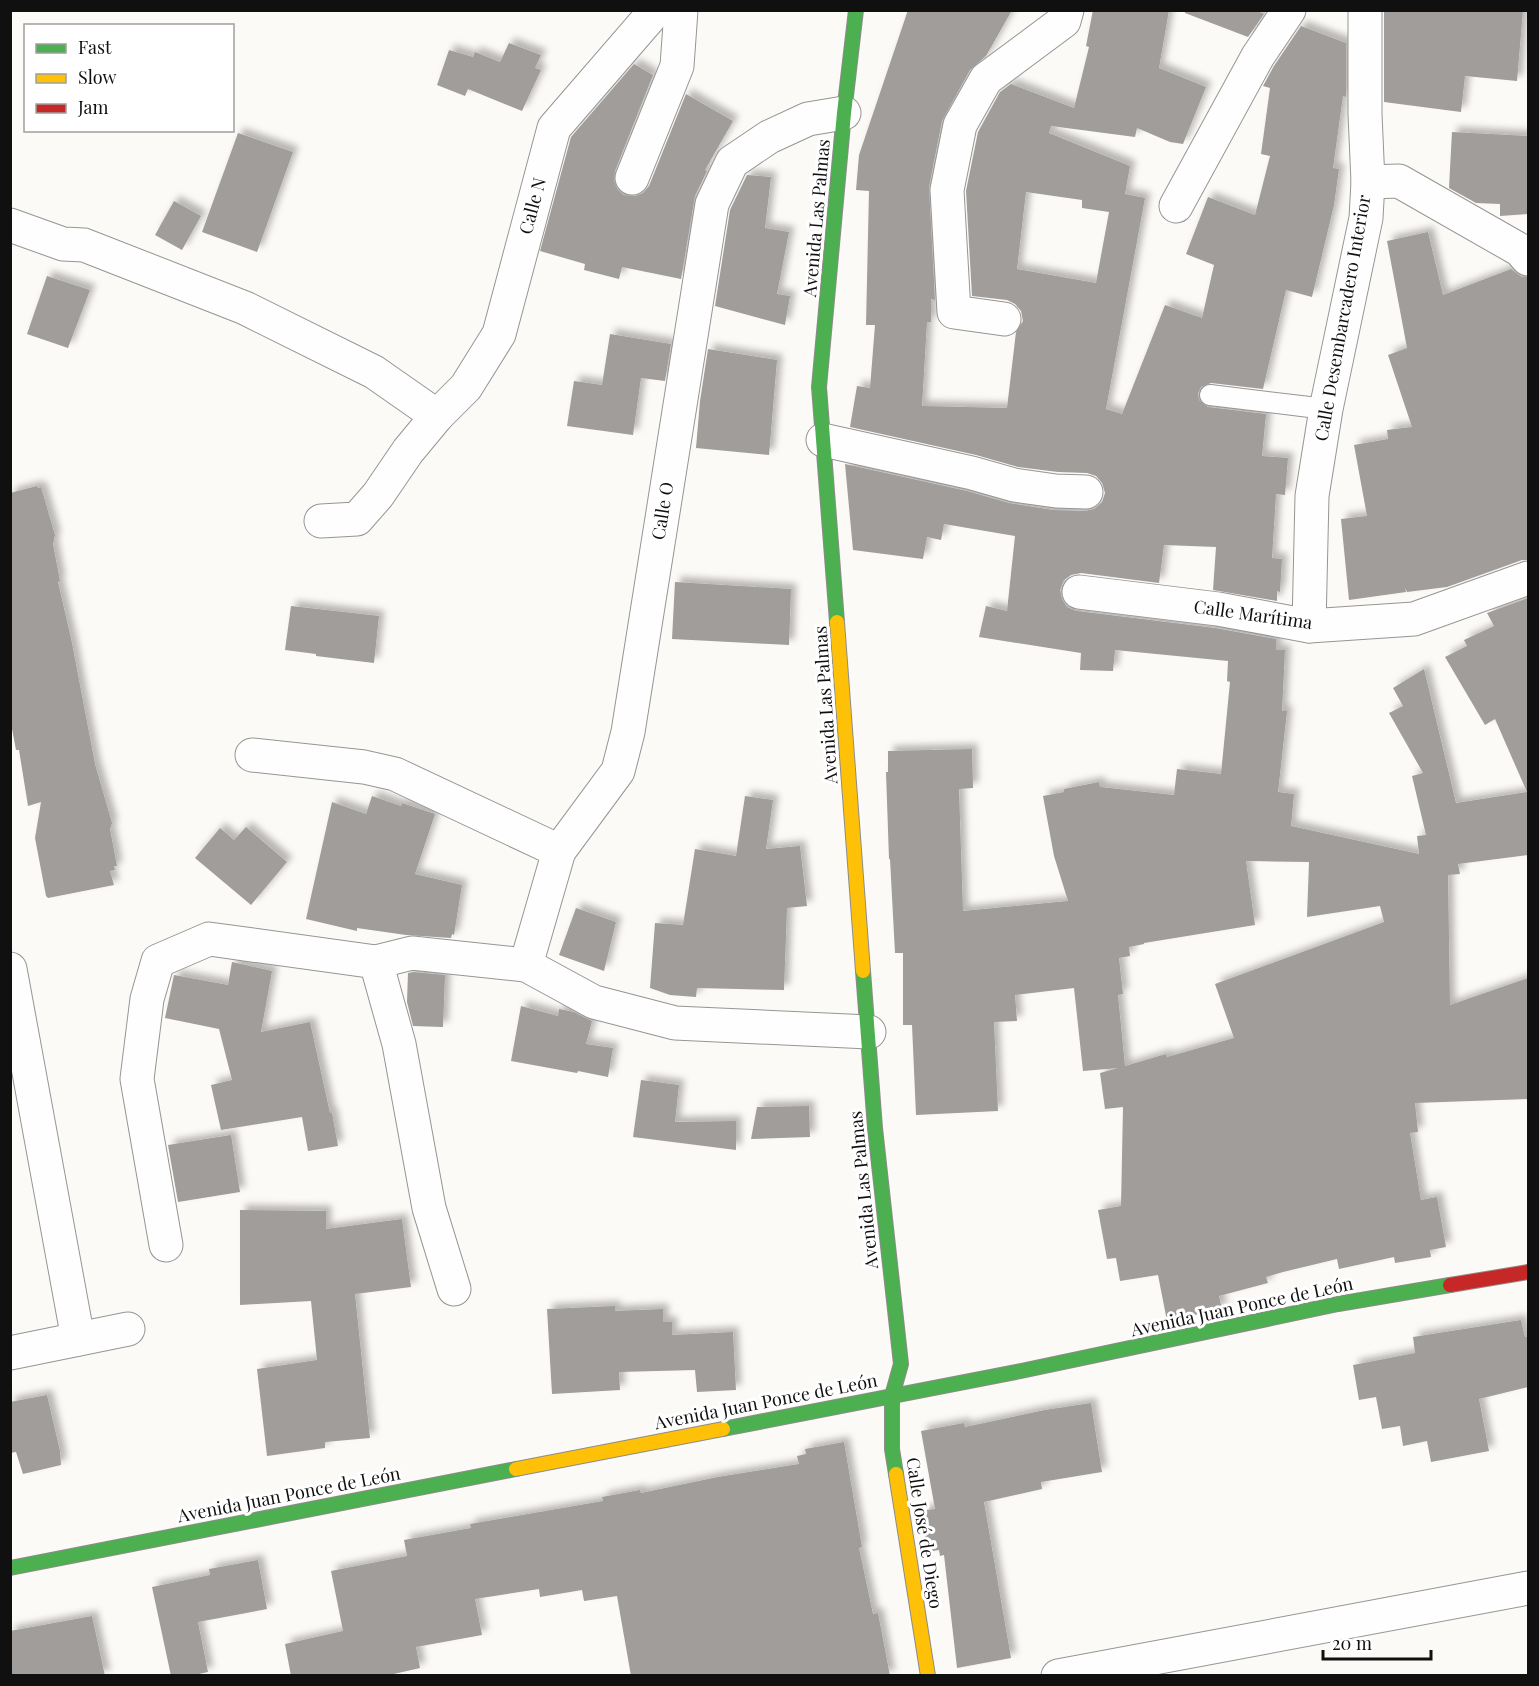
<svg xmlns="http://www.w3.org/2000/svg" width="1539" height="1686" font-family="'Playfair Display',serif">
<defs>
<filter id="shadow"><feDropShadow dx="5.5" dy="-5.5" stdDeviation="3" flood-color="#0004"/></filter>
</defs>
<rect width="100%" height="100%" fill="#fcfaf6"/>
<g fill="#a09d9b" fill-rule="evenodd" filter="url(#shadow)">
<path d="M908 10H1012L986 56 970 70 942 121 929 187 935 300 931 299V322H927L922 406 1007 408 1016 332 1023 321 1021 311 1015 304 1007 300 972 296 966 191 978 132 1000 92 1011 84 1074 108 1089 47 1086 46 1093 10H1169L1159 68 1206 87 1183 144 1170 142 1137 128 1135 137 1051 126 1049 133 1130 166 1125 194 1145 198 1106 409 1122 414 1165 305 1202 318 1214 265 1186 254 1208 197 1255 215 1270 156 1261 154 1270 88 1263 86 1274 66 1301 26 1346 43V97L1343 96 1333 168 1339 169 1334 205 1312 297 1286 290 1263 389 1211 383 1201 387 1198 393 1199 400 1208 407 1266 414 1262 456 1288 458 1285 495 1276 494 1272 558 1282 559 1280 592 1277 591V601L1213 590 1216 547 1164 545 1159 583 1081 573 1071 575 1064 580 1060 590 1062 599 1067 607 1077 611 1215 628 1276 639V650H1285L1282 711H1287L1278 792 1294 794 1291 826 1419 854 1417 836 1426 835 1412 776 1423 773 1389 713 1403 706 1393 688 1424 669 1456 803 1527 792 1495 719 1485 725 1445 657 1467 646 1464 640 1494 626 1487 613 1528 598V855L1458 864 1460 874 1448 875 1450 1005 1528 978V1099L1415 1103 1418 1132 1410 1133 1421 1200 1437 1197 1446 1247 1430 1250 1431 1257 1395 1263 1394 1257 1339 1269 1337 1259 1283 1272 1266 1277 1268 1283 1219 1296 1222 1309 1167 1321 1158 1275 1120 1281 1116 1258 1107 1259 1098 1210 1121 1206 1123 1107 1105 1109 1100 1073 1118 1068 1083 1071 1074 988 1015 995 1017 1021 994 1022 998 1111 916 1115 912 1025H903V953H895L890 859H889L886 772H888V751L972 749 973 788 959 789 963 911 1068 901 1054 856 1043 796 1064 792V789L1099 782 1100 787 1174 795 1177 769 1221 774 1230 682 1227 681 1228 661 1115 650 1113 671 1080 670 1081 653 979 637 986 606 1007 611 1015 536 944 524 941 540 927 537 923 559 853 550 845 464 967 491 1009 503 1053 510 1085 511 1094 509 1102 502 1105 493 1102 483 1096 476 1087 473 1058 472 1018 467 976 455 850 427 857 386 870 388 875 325H866L869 191 856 190 859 155ZM1026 192 1082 200V208L1109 212 1096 283 1017 269ZM1246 861 1309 862 1307 917 1380 906 1384 922 1215 984 1234 1038 1167 1057 1166 1054 1125 1066 1118 995 1123 994 1119 958 1130 956 1129 947 1144 944V943L1255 925Z"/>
<polygon points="1185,10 1255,10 1264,14 1248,37 1185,13"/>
<polygon points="1384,10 1523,10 1517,81 1465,76 1461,112 1384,102"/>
<polygon points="509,43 541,55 535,68 541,70 522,111 468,89 465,96 437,85 449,50 473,57 475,52 500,62"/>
<polygon points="634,64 653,75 615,171 614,181 618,190 624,195 635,196 643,193 649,186 686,94 733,121 705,170 707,171 695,196 681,279 622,267 619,279 584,270 585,264 540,251 571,137"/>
<polygon points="1452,132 1528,136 1528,214 1500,216 1500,204 1476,203 1449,188"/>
<polygon points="238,133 293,152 257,252 202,232"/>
<polygon points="747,175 771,177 765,228 789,232 777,294 790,296 785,325 715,306 730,210"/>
<polygon points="174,201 201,216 182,250 155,235"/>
<polygon points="1428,232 1443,295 1511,269 1522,277 1528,277 1528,560 1522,560 1447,587 1407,592 1405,588 1406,592 1349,600 1341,519 1367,516 1354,445 1388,439 1387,430 1412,427 1388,355 1407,348 1387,241"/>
<polygon points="47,276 90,290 68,348 27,334"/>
<polygon points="610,334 671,344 665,381 641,378 633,435 567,426 574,381 602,385"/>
<polygon points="708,349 777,360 769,455 696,448 700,401"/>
<polygon points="37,486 38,488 41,487 55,535 53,544 60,581 58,582 72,643 95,764 112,823 110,829 117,866 114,866 115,870 110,871 114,885 48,898 46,896 35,838 41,802 28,806 19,750 16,750 10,718 10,493"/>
<polygon points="675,582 791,589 789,645 672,639"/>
<polygon points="291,606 379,616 374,663 316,656 316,654 285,650"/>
<polygon points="372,796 401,806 402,803 435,814 415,874 462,885 454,935 452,934 451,938 406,935 357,928 357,931 306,919 332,802 366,814"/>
<polygon points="745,796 773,800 766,849 800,846 807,906 787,908 784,990 697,988 696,997 670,995 650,988 655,923 683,925 695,849 736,856"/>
<polygon points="246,827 287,862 251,905 195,858 220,828 234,840"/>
<polygon points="576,908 616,922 604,971 559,955"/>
<polygon points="232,962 272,971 261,1032 310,1022 330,1113 332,1113 338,1146 308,1151 302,1117 221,1130 211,1085 232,1080 219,1029 165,1018 174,975 228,985"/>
<polygon points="413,972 445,975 443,1027 413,1026 407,1002 408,973"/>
<polygon points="521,1006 558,1016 559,1009 574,1012 592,1021 586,1044 613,1048 608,1077 578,1071 577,1073 511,1061"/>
<polygon points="641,1080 679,1085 675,1122 736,1121 736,1150 633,1137"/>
<polygon points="809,1106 810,1137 751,1139 757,1107"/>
<polygon points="231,1135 240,1192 178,1202 168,1145"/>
<polygon points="240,1210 326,1211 326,1229 402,1219 411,1287 355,1294 370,1438 325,1442 325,1448 267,1456 257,1369 317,1360 311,1301 240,1305"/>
<polygon points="615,1306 615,1311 663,1309 663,1322 672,1322 672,1335 733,1332 736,1390 697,1392 695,1370 619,1372 620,1390 552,1394 547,1309"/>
<polygon points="1521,1320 1525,1337 1528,1336 1528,1387 1479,1399 1489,1451 1431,1462 1427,1441 1403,1446 1400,1426 1382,1429 1376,1397 1359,1400 1353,1365 1415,1353 1413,1337"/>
<polygon points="47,1395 60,1451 61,1465 23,1474 16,1452 10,1453 10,1402"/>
<polygon points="1091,1403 1102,1472 1041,1482 1042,1489 984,1502 1011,1658 957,1668 944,1555 940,1556 939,1550 927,1552 921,1511 935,1509 921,1431 964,1423 965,1427 1045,1410"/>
<polygon points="844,1442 862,1547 859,1548 873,1614 878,1613 890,1676 631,1676 617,1596 584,1601 582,1590 540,1597 539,1589 475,1599 482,1635 416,1647 420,1668 385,1676 291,1676 285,1644 343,1631 331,1571 407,1556 404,1540 471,1528 470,1524 603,1501 602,1497 640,1490 641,1493 718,1477 799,1464 797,1456 806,1454 805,1449"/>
<polygon points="258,1560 267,1609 198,1622 208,1672 190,1676 171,1676 152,1587 210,1575 209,1569"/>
<polygon points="92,1616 105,1676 10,1676 10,1631"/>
</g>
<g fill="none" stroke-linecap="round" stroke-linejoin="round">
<defs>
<polyline id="lane" points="1210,395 1326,409"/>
<g id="street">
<polyline points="632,178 677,66 681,10"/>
<polyline points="1368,182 1399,181 1520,250 1528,259"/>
<polyline points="1176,206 1258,56 1289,10"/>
<polyline points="10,225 63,244 84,245 245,308 374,372 437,416"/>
<polyline points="1004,319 954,312 947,190 960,125 986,79 1064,21 1067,10"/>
<polyline points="823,440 972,473 1014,485 1056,491 1086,492"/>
<polyline points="321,521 357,519 378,495 408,451 437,416 466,387 499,334 554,128 656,10"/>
<polyline points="1079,592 1218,609 1309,626 1414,619 1528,578"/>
<polyline points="1309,626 1312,496 1326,409 1366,218 1368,182 1365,114 1365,10"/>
<polyline points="252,755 364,767 395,774 559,851"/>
<polyline points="376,962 399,1044 429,1208 454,1289"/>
<polyline points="526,965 559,851 618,771 628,732 712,204 732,162 769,137 808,119 844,113"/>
<polyline points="10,969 78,1339"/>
<polyline points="166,1245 137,1079 147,999 158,961 209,939 376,962 412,953 526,965 594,1002 675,1023 869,1032"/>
<polyline points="10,1353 128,1329"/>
<polyline points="1058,1676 1528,1588"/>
</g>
<g id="fast">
<polyline points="837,622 819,387 844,113 856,10"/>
<polyline points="863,971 875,1128 901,1364 892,1396 892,1449 896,1474"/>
<polyline points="723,1429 1021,1371 1338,1304 1450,1285"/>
<polyline points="10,1568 516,1469"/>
</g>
<g id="slow">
<polyline points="837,622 863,971"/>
<polyline points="516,1469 723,1429"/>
<polyline points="896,1474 928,1676"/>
</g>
<polyline id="jam" points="1450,1285 1528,1272"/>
</defs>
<use href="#lane" stroke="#969594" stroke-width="22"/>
<use href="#street" stroke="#969594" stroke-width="35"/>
<use href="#fast" stroke="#8d8c8a" stroke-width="16"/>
<use href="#slow" stroke="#8d8c8a" stroke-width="16"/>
<use href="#jam" stroke="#8d8c8a" stroke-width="16"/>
<use href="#lane" stroke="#fffefe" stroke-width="20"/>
<use href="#street" stroke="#fffefe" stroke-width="33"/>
<use href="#fast" stroke="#4caf50" stroke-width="14"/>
<use href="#slow" stroke="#ffc107" stroke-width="14"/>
<use href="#jam" stroke="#c62828" stroke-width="14"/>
</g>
<g text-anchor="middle" stroke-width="6" stroke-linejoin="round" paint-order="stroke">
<g font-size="18" fill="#101010" stroke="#fff">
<text transform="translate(533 206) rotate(-75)" y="6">Calle N</text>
<text transform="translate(817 218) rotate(-85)" y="6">Avenida Las Palmas</text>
<text transform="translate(1343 318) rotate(-80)" y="6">Calle Desembarcadero Interior</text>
<text transform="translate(663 511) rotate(-81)" y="6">Calle O</text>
<text transform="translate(1253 615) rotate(8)" y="6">Calle Marítima</text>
<text transform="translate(826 705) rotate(-94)" y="6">Avenida Las Palmas</text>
<text transform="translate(864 1190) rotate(-96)" y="6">Avenida Las Palmas</text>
<text transform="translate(1242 1307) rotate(-12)" y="6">Avenida Juan Ponce de León</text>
<text transform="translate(766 1402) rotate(-11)" y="6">Avenida Juan Ponce de León</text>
<text transform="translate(289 1495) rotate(-11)" y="6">Avenida Juan Ponce de León</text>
<text transform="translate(924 1533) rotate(81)" y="6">Calle José de Diego</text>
</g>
</g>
<rect width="1539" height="1686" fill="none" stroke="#101010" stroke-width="24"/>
<rect x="24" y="24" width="210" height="108" fill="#ffffff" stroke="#9f9f9f" stroke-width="1.5"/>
<rect x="36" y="44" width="30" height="9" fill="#4caf50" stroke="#9f9f9f" stroke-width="1.5"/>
<text x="78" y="54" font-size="18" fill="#101010">Fast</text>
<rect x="36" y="74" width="30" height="9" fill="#ffc107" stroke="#9f9f9f" stroke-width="1.5"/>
<text x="78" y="84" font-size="18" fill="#101010">Slow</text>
<rect x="36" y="104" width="30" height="9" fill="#c62828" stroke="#9f9f9f" stroke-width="1.5"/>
<text x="78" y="114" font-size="18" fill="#101010">Jam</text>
<path d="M1323 1650v9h108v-9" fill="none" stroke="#101010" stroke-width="3"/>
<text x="1332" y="1650" font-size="18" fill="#101010" stroke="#ffffff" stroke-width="4.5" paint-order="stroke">20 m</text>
</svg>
